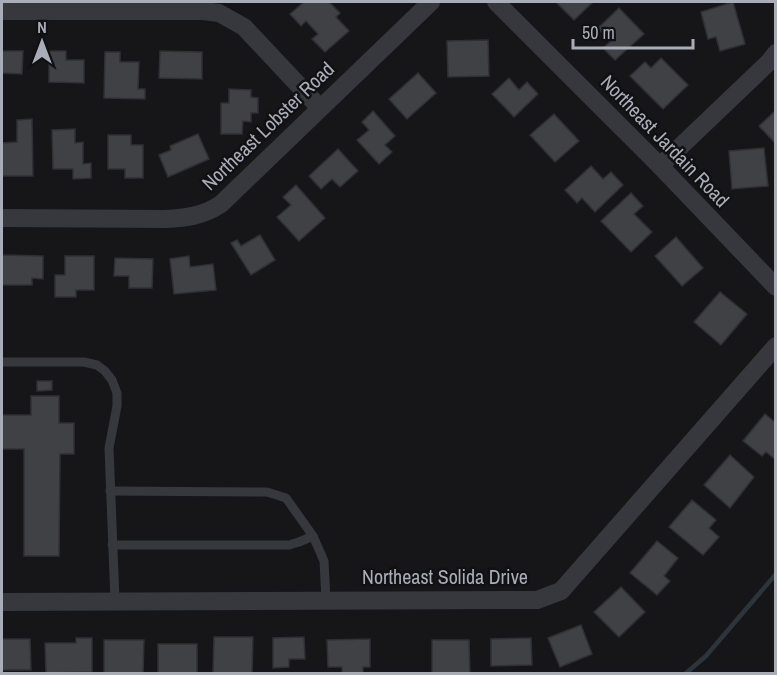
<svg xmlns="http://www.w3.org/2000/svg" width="777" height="675" font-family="'Archivo Narrow',sans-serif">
<rect width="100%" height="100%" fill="#161618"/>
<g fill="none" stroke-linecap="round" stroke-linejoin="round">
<polyline stroke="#2c353c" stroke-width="4.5" points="685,674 706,656 776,574"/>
</g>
<g fill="#404145" stroke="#303034" stroke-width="1.5">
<polygon points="304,2 329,2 340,13 336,17 349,31 325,52 312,39 318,34 306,21 301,26 290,14"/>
<polygon points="556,2 593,2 574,20"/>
<polygon points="733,2 745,44 720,51 716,37 708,39 701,12"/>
<polygon points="619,8 644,34 615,60 603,48 610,42 598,28"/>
<polygon points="488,40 489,76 448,77 447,41"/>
<polygon points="2,51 23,51 22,74 2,73"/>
<polygon points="49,51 66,51 66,60 84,60 84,83 49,82"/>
<polygon points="160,51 202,52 202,79 159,78"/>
<polygon points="105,52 120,52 120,62 139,62 138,89 145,89 145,99 104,98"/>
<polygon points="661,58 688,85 663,109 630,76 645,62 651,68"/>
<polygon points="418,73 436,93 407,119 389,99"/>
<polygon points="509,78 519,90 527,82 538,94 514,117 492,94"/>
<polygon points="229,89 251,90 251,97 258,98 258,113 251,113 251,122 243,121 242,134 221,134 221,103 229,103"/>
<polygon points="776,110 776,144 759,126"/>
<polygon points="373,111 395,136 385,145 392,152 379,164 357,140 369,130 362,122"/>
<polygon points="554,114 579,141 555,162 530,135"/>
<polygon points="32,119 33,176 2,176 2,143 17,142 17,120"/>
<polygon points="75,129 75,143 83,142 83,164 91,163 91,178 73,179 73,169 53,169 52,130"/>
<polygon points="198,134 209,159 168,177 159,155 171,150 170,146"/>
<polygon points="108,135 131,135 131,145 143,145 143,178 125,178 125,169 108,169"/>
<polygon points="764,148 768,186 732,189 729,151"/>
<polygon points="338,149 358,171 340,187 332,179 321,189 309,176"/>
<polygon points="591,166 603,179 611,172 623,185 595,212 582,198 577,203 565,190"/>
<polygon points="296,185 325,218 299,241 277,217 291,205 283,197"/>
<polygon points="631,193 643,206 634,214 652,232 631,252 601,221"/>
<polygon points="260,235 275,260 251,275 231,243 237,240 241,246"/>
<polygon points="676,237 703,268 682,286 655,256"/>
<polygon points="2,255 43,256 43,279 32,278 32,285 2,285"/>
<polygon points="65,256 94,256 94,290 76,290 76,297 55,297 55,275 65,275"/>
<polygon points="189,256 190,267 213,264 216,290 174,294 170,259"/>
<polygon points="115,258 153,259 152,288 129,288 129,276 114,276"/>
<polygon points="720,292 747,314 721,345 694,322"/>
<polygon points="37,381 52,381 52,390 37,391"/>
<polygon points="31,396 59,396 59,423 74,423 74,454 60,454 59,556 24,556 24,449 2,449 2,415 31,415"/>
<polygon points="765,414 776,423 776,460 766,452 762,456 743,441"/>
<polygon points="730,455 754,477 730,508 704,485"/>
<polygon points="692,500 716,520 709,528 719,537 703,555 669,527"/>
<polygon points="657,541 678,558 664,576 670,581 657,595 630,573"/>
<polygon points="621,587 645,612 619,637 594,612"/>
<polygon points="581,625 592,654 560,667 548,638"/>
<polygon points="214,637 253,637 252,673 213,673"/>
<polygon points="304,637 305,659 289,659 289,667 273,668 273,638"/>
<polygon points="76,638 92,638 92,672 46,673 45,643 76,643"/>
<polygon points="531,638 532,665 491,666 491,639"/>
<polygon points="2,639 30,639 31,670 2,670"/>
<polygon points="370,639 370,667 363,667 363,674 342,674 342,667 328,667 327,640"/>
<polygon points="104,640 144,640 143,674 104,674"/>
<polygon points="432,640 469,640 470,674 432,674"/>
<rect x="158" y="644" width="39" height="30"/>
</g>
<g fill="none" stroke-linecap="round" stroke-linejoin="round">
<g stroke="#37383d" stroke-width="9">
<polyline points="2,362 84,362 97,365 105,371 112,380 117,393 117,406 109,448 115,601"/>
<polyline points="110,491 267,492 286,498 313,536 324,561 326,600"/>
<polyline points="112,545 289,545 299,542 313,536"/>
</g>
<g stroke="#37383d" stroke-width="18">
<polyline points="496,2 660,166 776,287"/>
<polyline points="2,11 203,11 219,13 244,27 320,108"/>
<polyline points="660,166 769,62 776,53"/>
<path d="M2 218 165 219C186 218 203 216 221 204L431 2"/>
<polyline points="2,602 537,600 561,591 776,346"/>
</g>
</g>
<g text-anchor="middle" stroke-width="5" stroke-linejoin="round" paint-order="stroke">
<g font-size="20" fill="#a8adb8" stroke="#111113">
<text transform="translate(268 126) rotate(-44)" y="7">Northeast Lobster Road</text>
<text transform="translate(665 141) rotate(46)" y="7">Northeast Jardain Road</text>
<text x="445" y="584">Northeast Solida Drive</text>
</g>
</g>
<rect width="777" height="675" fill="none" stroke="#a8adb8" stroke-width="6"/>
<g transform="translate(42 42)" stroke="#111113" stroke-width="4.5" paint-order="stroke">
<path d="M0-4.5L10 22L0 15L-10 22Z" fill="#a8adb8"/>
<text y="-9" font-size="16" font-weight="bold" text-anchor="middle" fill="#a8adb8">N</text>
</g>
<path d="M573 39v9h120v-9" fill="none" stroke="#a8adb8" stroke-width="3"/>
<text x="582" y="39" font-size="18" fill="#a8adb8" stroke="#111113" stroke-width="4.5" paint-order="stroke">50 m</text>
</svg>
